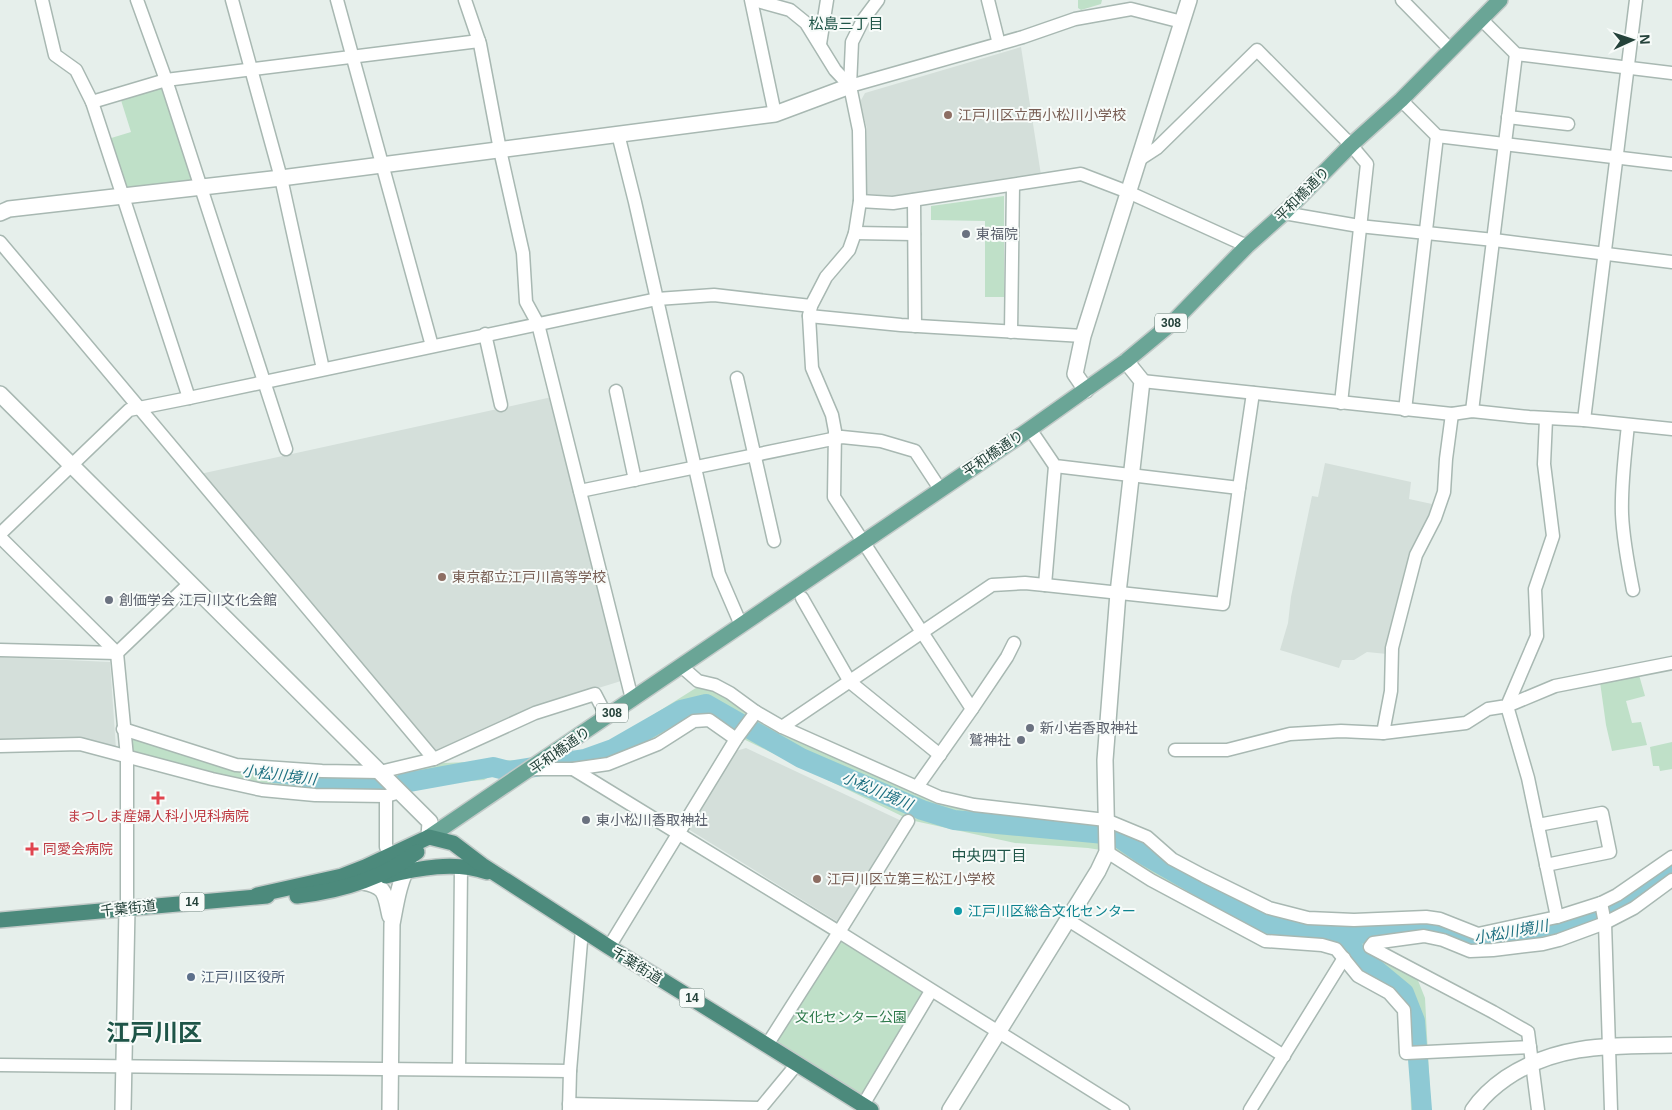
<svg xmlns="http://www.w3.org/2000/svg" width="1672" height="1110" font-family="Arial,'Noto Sans JP',sans-serif">
<rect width="100%" height="100%" fill="#e6efeb"/>
<g fill="#d4dfda">
<polygon points="1021,47 1041,175 897,196 866,194 867,129 860,102 865,93"/>
<polygon points="552,397 621,681 534,708 435,753 200,474"/>
<polygon points="1325,463 1411,482 1409,499 1432,504 1430,518 1387,654 1367,652 1354,660 1342,660 1339,668 1280,650 1288,623 1291,597 1312,496 1318,497"/>
<polygon points="0,657 110,662 116,749 81,740 0,739"/>
<polygon points="746,748 906,823 838,922 688,829 736,751"/>
</g>
<g fill="#bfe0c8">
<polygon points="1078,0 1102,0 1101,4 1081,10 1078,8"/>
<polygon points="165,83 197,183 126,192 108,139 131,132 120,97"/>
<polygon points="1004,196 1004,297 985,297 985,221 931,220 931,206"/>
<polygon points="1639,675 1645,696 1626,701 1632,723 1641,722 1647,745 1612,751 1606,725 1600,682"/>
<polygon points="699,686 714,689 916,790 1102,822 1133,833 1272,913 1426,920 1416,933 1366,941 1368,951 1417,978 1425,998 1431,1110 1411,1110 1408,1015 1362,973 1352,958 1330,942 1266,939 1114,852 1088,848 1015,843 910,820 735,735 710,717 606,762 565,765 569,756 610,742"/>
<polygon points="126,733 235,767 378,775 395,790 385,794 262,788 129,755"/>
<polygon points="1672,742 1672,769 1660,771 1659,766 1653,766 1650,747"/>
<polygon points="518,760 484,780 408,786 391,771 419,764"/>
<polygon points="840,937 927,991 862,1100 772,1044"/>
</g>
<g fill="none" stroke-linecap="round" stroke-linejoin="round">
<g stroke="#8ec9d4" stroke-width="20">
<path d="M274 773C309 775 347 790 381 786"/>
<polyline points="404,783 493,767 509,771 585,759 613,749 681,710 706,704 801,758 922,810 954,820 1115,835 1141,853 1263,923 1339,935 1376,933 1416,926 1451,938 1474,941 1592,916 1672,869"/>
<polyline points="1339,935 1363,959 1404,993 1415,1021 1422,1110"/>
</g>
<defs>
<g id="minor">
<polyline points="42,0 55,55 76,70 92,102 189,398"/>
<polyline points="137,0 166,80 286,449"/>
<polyline points="232,0 281,178 323,369"/>
<polyline points="337,0 432,346"/>
<polyline points="465,0 480,44 500,150 523,253 526,302 538,324 632,699"/>
<polyline points="751,0 775,114"/>
<polyline points="754,0 790,10 806,23 835,70 850,86"/>
<polyline points="878,0 863,20 852,42 850,86 859,130 860,201 855,233 849,250 826,277 811,306 809,316 812,368 832,415 835,431 834,497 972,709"/>
<polyline points="988,0 999,44"/>
<polyline points="1402,0 1450,49"/>
<polyline points="1481,19 1516,54 1672,73"/>
<polyline points="820,44 827,0"/>
<polyline points="850,86 1023,37 1075,19 1131,9 1182,22"/>
<polyline points="1401,100 1437,136 1672,164"/>
<polyline points="92,102 166,80 479,41"/>
<polyline points="1508,117 1568,124"/>
<polyline points="618,134 635,202 719,574 741,625"/>
<polyline points="1137,161 1157,148 1257,50 1351,145 1367,164 1341,403"/>
<polyline points="914,200 915,326"/>
<polyline points="860,201 893,203 1081,174 1128,192 1247,246"/>
<polyline points="1284,213 1359,226 1494,240 1672,262"/>
<polyline points="855,233 914,234"/>
<polyline points="0,242 434,759"/>
<polyline points="809,316 901,325 1083,336"/>
<polyline points="1011,332 1013,185"/>
<polyline points="485,334 501,405"/>
<polyline points="737,378 774,541"/>
<polyline points="1142,381 1452,414 1472,411 1529,417 1584,420 1672,429"/>
<polyline points="616,391 635,480"/>
<polyline points="1405,410 1437,136"/>
<polyline points="1472,411 1516,54"/>
<polyline points="1584,420 1636,0"/>
<path d="M1628 425C1625 454 1621 484 1622 514 1623 539 1628 565 1633 590"/>
<polyline points="1030,429 1055,466 1239,488 1253,393"/>
<polyline points="580,491 842,437 881,441 915,451 940,489"/>
<polyline points="0,534 129,410 189,398 657,299 714,295 811,306"/>
<polyline points="0,537 117,653 127,757 127,908"/>
<polyline points="1045,585 1055,466"/>
<polyline points="802,598 850,682 940,755"/>
<polyline points="0,650 117,653 190,583"/>
<polyline points="681,666 698,681 715,685 730,693 756,712 782,727 939,797 974,805 1106,820 1147,837 1172,859 1204,876 1269,908 1308,918 1354,920 1426,917 1440,919 1478,934 1557,917 1601,903 1617,895 1672,857"/>
<polyline points="782,727 992,585 1025,583 1045,585 1223,604 1239,488"/>
<polyline points="123,729 236,765 322,771 380,772 434,759 535,713 595,694 607,717"/>
<polyline points="1383,733 1391,691 1392,648 1416,555 1435,518 1444,492 1446,459 1452,414"/>
<polyline points="0,746 80,744 212,779 262,790 315,795 386,796 400,792"/>
<polyline points="1175,750 1227,750 1290,734 1341,731 1383,733 1466,723 1488,709 1507,706 1537,636 1535,589 1553,536 1544,464 1546,419"/>
<polyline points="532,769 573,769 608,764 658,744 694,721 709,720 736,739"/>
<polyline points="573,769 839,932 767,1045"/>
<polyline points="917,787 972,709 1007,657 1014,643"/>
<polyline points="386,796 386,847 392,855"/>
<polyline points="908,821 839,932 1123,1110"/>
<polyline points="1538,825 1602,813 1610,852 1546,865"/>
<polyline points="1107,852 1151,880 1265,941 1322,945 1336,949 1358,976 1389,993 1404,1010 1406,1053 1530,1047"/>
<polyline points="1601,903 1605,923 1611,1110"/>
<polyline points="1557,917 1528,778 1507,706 1555,686 1672,663"/>
<polyline points="1068,920 1284,1056"/>
<polyline points="609,947 736,739 756,712"/>
<polyline points="0,1065 570,1071"/>
<polyline points="459,1069 461,867"/>
<polyline points="569,1104 759,1108"/>
<polyline points="863,1105 931,991"/>
<polyline points="569,1110 570,1071 582,930"/>
<polyline points="759,1110 797,1064"/>
<polyline points="1250,1110 1344,958"/>
<polyline points="1538,1110 1528,1032 1493,1012 1370,947 1373,943 1424,936 1443,940 1470,951 1493,950 1543,944 1559,940 1605,923 1634,908 1672,880"/>
</g>
<g id="tertiary">
<polyline points="0,213 9,209 281,178 775,114 850,86"/>
<polyline points="1086,390 1075,374 1083,336 1189,0"/>
<polyline points="0,394 430,822 429,837"/>
<path d="M363 882C387 886 385 895 390 916"/>
<polyline points="123,1110 127,908"/>
<path d="M390 1110 392 924C396 903 399 881 410 862"/>
<polyline points="950,1110 1098,871 1107,852 1105,760 1118,593 1142,381 1126,361"/>
<path d="M1473 1110C1482 1097 1493 1087 1506 1078 1558 1043 1612 1046 1672 1045"/>
</g>
<polyline id="primary" points="429,837 1030,429 1126,361 1173,322 1247,246 1284,213 1351,145 1401,100 1500,0"/>
<g id="trunk">
<path d="M386 876C418 868 455 861 487 872"/>
<polyline points="257,895 342,876 365,867 429,837 453,843 482,865 609,947 871,1110"/>
<path d="M297 896C340 891 382 879 417 852"/>
<polyline points="0,920 267,896"/>
</g>
</defs>
<use href="#minor" stroke="#a8b8b2" stroke-width="15"/>
<use href="#tertiary" stroke="#a8b8b2" stroke-width="18"/>
<use href="#primary" stroke="#c2cac8" stroke-width="18"/>
<use href="#trunk" stroke="#c2cac8" stroke-width="18"/>
<use href="#minor" stroke="#fff" stroke-width="12"/>
<use href="#tertiary" stroke="#fff" stroke-width="15"/>
<use href="#primary" stroke="#6aa596" stroke-width="15"/>
<use href="#trunk" stroke="#4c8a7c" stroke-width="15"/>
</g>
<g fill="#8d6e63" stroke="#f7fbf9" stroke-width="2">
<circle cx="948" cy="115" r="5"/>
<circle cx="442" cy="577" r="5"/>
<circle cx="817" cy="879" r="5"/>
</g>
<g fill="#6b7280" stroke="#f7fbf9" stroke-width="2">
<circle cx="966" cy="234" r="5"/>
<circle cx="109" cy="600" r="5"/>
<circle cx="1030" cy="728" r="5"/>
<circle cx="1021" cy="740" r="5"/>
<circle cx="586" cy="820" r="5"/>
</g>
<g fill="#e0444e" stroke="#f7fbf9" stroke-width="2">
<path d="M155.5 790.5h5v5h5v5h-5v5h-5v-5h-5v-5h5z"/>
<path d="M29.5 841.5h5v5h5v5h-5v5h-5v-5h-5v-5h5z"/>
</g>
<circle fill="#0f9aa8" stroke="#f7fbf9" stroke-width="2" cx="958" cy="911" r="5"/>
<circle fill="#5c6f8a" stroke="#f7fbf9" stroke-width="2" cx="191" cy="977" r="5"/>
<g text-anchor="middle" stroke-width="4" stroke-linejoin="round" paint-order="stroke">
<g fill="#f7fbf9" stroke="#637a73" stroke-width="1">
<rect x="1155" y="313.5" width="32" height="19" rx="4"/>
<rect x="596" y="703.5" width="32" height="19" rx="4"/>
<rect x="179.5" y="892.5" width="25" height="19" rx="4"/>
<rect x="679.5" y="988.5" width="25" height="19" rx="4"/>
</g>
<g font-size="12" font-weight="bold" fill="#24423a">
<text x="1171" y="327">308</text>
<text x="612" y="717">308</text>
<text x="192" y="906">14</text>
<text x="692" y="1002">14</text>
</g>
<g font-size="14" fill="#785e54" stroke="#f7fbf9" text-anchor="start">
<text x="958" y="120">江戸川区立西小松川小学校</text>
<text x="452" y="582">東京都立江戸川高等学校</text>
<text x="827" y="884">江戸川区立第三松江小学校</text>
</g>
<g font-size="14" fill="#24423a" stroke="#f7fbf9">
<text transform="translate(1302 194) rotate(-45)" y="5">平和橋通り</text>
<text transform="translate(993 453) rotate(-34)" y="5">平和橋通り</text>
<text transform="translate(560 750) rotate(-35)" y="5">平和橋通り</text>
<text transform="translate(128 908) rotate(-6)" y="5">千葉街道</text>
<text transform="translate(637 965) rotate(32)" y="5">千葉街道</text>
</g>
<g font-size="14" fill="#5b616d" stroke="#f7fbf9" text-anchor="start">
<text x="976" y="239">東福院</text>
<text x="119" y="605">創価学会 江戸川文化会館</text>
<text x="1040" y="733">新小岩香取神社</text>
<text x="1011" y="745" text-anchor="end">鷲神社</text>
<text x="596" y="825">東小松川香取神社</text>
</g>
<g font-size="14" fill="#be3a42" stroke="#f7fbf9">
<text x="158" y="821">まつしま産婦人科小児科病院</text>
<text x="43" y="854" text-anchor="start">同愛会病院</text>
</g>
<g font-size="14" fill="#0d838f" stroke="#f7fbf9" text-anchor="start">
<text x="968" y="916">江戸川区総合文化センター</text>
</g>
<g font-size="14" fill="#4e5e75" stroke="#f7fbf9" text-anchor="start">
<text x="201" y="982">江戸川区役所</text>
</g>
<g font-size="14" fill="#2d7a4b" stroke="#f7fbf9">
<text x="851" y="1022">文化センター公園</text>
</g>
<g font-size="15" fill="#1f5548" stroke="#f7fbf9">
<text x="846" y="29">松島三丁目</text>
<text x="989" y="861">中央四丁目</text>
</g>
<g font-size="15" font-style="italic" fill="#1c6f80" stroke="#f7fbf9">
<text transform="translate(279 775) rotate(7)" y="5">小松川境川</text>
<text transform="translate(877 791) rotate(23)" y="5">小松川境川</text>
<text transform="translate(1511 932) rotate(-10)" y="5">小松川境川</text>
</g>
<g font-size="24" font-weight="bold" fill="#1f5548" stroke="#f7fbf9">
<text x="154" y="1041">江戸川区</text>
</g>
</g>
<g transform="translate(1632 40) rotate(87)" stroke="#f7fbf9" stroke-width="4" paint-order="stroke">
<path d="M0-4L9 19L0 12L-9 19Z" fill="#24423a"/>
<text y="-8" font-size="14" font-weight="bold" text-anchor="middle" fill="#24423a">N</text>
</g>
</svg>
